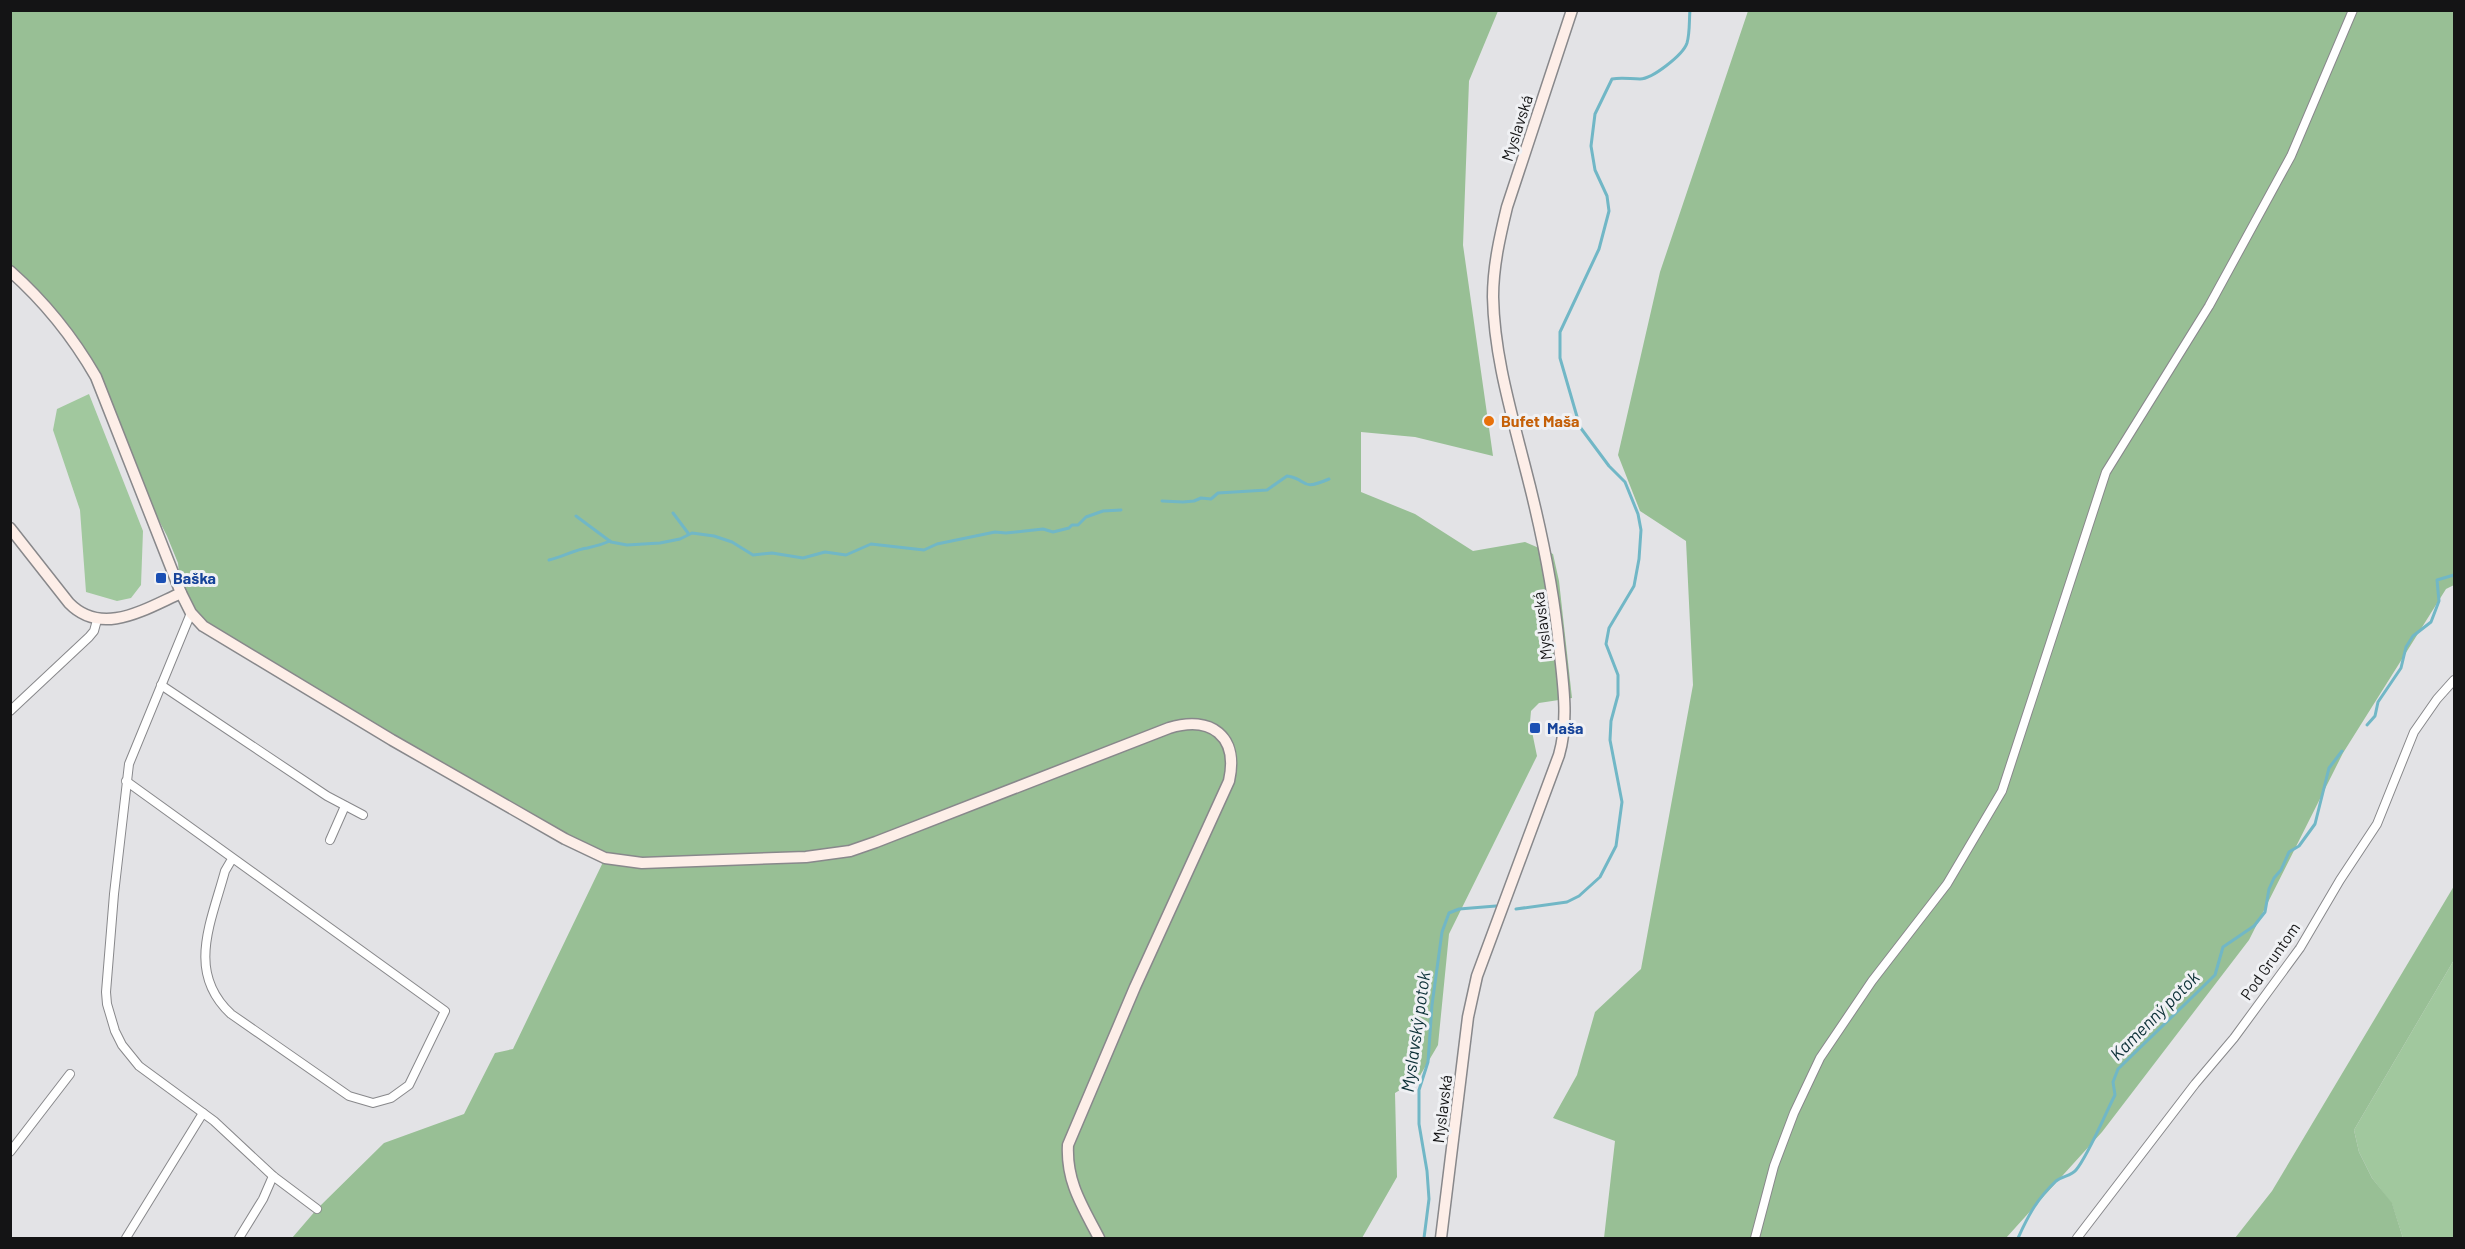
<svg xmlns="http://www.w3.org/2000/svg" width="2465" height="1249" font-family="Barlow,sans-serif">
<rect width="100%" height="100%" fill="#e3e3e6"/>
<g fill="#a1c89e">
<polygon points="89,394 143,531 141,585 131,598 117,601 86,592 80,510 53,430 57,409"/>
<polygon points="2454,960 2454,1238 2403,1238 2392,1204 2372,1178 2359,1152 2354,1130"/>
</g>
<g fill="#98bf95">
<polygon points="10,11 1498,11 1469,81 1463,245 1493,456 1415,437 1361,432 1361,492 1415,514 1473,551 1525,542 1553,554 1559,581 1572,698 1539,703 1531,711 1530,722 1537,756 1449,934 1438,1045 1418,1079 1395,1093 1397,1177 1362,1238 292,1238 317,1209 384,1143 464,1114 495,1053 513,1049 605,858 203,626 181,593 178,563 167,536 130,464 83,355 11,271"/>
<polygon points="1748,11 2454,11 2454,585 2446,589 2343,753 2249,940 2102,1132 2006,1238 1604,1238 1615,1141 1553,1118 1577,1075 1595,1012 1641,969 1693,685 1686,541 1640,511 1618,455 1660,272"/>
<polygon points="2454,886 2454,960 2354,1130 2359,1152 2372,1178 2392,1203 2403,1238 2235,1238 2272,1191"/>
</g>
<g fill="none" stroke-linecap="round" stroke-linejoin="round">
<g stroke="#71b7c6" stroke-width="3">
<path d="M1162 501 1183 502 1194 501 1201 498 1211 499 1218 493 1267 490 1287 476C1309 479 1299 492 1329 479"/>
<polyline points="673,513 688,533"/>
<polyline points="576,516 611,542 627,545 660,543 680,539 692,533 714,536 732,542 753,555 772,553 803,558 825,552 846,555 871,544 924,550 937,544 995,532 1006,533 1043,529 1053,532 1069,528 1072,525 1078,525 1086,517 1103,511 1121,510"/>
<path d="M549 560C562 557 574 550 587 548 596 546 601 545 610 541"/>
<polyline points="2367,725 2375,716 2378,702 2401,668 2406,647 2413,636 2431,622 2439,601 2437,580 2454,575"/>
<path d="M1516 909 1567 902 1579 896 1600 877 1616 846 1622 802 1610 740 1611 721 1618 695V675L1606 644 1609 628 1634 586 1639 559 1641 530 1638 514 1625 482 1609 466 1580 427 1560 358V332L1599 249 1609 211 1607 196 1595 170 1591 146 1595 114 1612 79C1622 77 1630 79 1640 79 1652 79 1683 55 1687 43 1690 33 1689 21 1690 10"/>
<polyline points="1424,1238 1429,1199 1427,1171 1419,1124 1419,1090 1428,1062 1432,1005 1442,932 1449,913 1459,909 1496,906"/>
<path d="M2018 1238C2029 1214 2037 1199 2056 1181 2062 1176 2071 1176 2076 1170 2089 1154 2105 1114 2115 1095L2113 1082 2118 1069 2215 975 2223 947 2254 926 2265 912 2269 889 2274 878 2281 870 2289 852 2299 846 2315 824 2329 768 2342 751"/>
</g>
<defs>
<g id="street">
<polyline points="191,613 129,764 114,894 106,992 107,1004 115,1031 122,1045 139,1066 214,1121 273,1176 317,1209"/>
<polyline points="161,685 327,796 363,815"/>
<polyline points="10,711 89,637 94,631 97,620"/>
<path d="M126 781 445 1011 409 1085 391 1098 373 1103 349 1096 231 1014C186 972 211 923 225 871L232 859"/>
<polyline points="330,840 345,806"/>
<polyline points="10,1152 70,1074"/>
<polyline points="126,1238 203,1113"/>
<polyline points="239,1238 263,1199 273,1176"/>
<polyline points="1755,1238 1774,1166 1794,1113 1820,1058 1872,981 1947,884 2002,791 2106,472 2209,306 2291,156 2353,10"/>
<polyline points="2077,1238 2195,1084 2234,1038 2300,948 2340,880 2377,824 2414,732 2437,699 2454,680"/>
</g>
<g id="secondary">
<path d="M10 271C45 302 73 337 96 377L181 593 191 613 203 626 392 740 565 839 605 858 642 863 806 857 850 851 876 842 1169 728C1211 715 1239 736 1229 781L1135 987 1068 1145C1066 1182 1083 1207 1099 1238"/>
<path d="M10 528 69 603C102 637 145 609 181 593"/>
<path d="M1441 1238 1468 1017 1477 976 1559 755C1569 720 1563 683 1559 646 1553 584 1540 524 1524 463 1510 408 1494 353 1493 297 1493 266 1500 236 1507 207L1572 10"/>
</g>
</defs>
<use href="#street" stroke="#88888b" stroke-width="10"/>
<use href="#secondary" stroke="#88888b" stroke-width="13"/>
<use href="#street" stroke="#fff" stroke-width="8"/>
<use href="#secondary" stroke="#fdeee8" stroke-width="10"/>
</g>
<circle fill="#e8710a" stroke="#f0f1f4" stroke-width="2" cx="1489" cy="421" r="6"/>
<g fill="#1a4fb4" stroke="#f0f1f4" stroke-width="2">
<rect x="155" y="572" width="12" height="12" rx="3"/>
<rect x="1529" y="722" width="12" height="12" rx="3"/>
</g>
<g text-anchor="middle" stroke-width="6" stroke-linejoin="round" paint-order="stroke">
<g font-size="16" fill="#141415" stroke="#f0f1f4">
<text transform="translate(1517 128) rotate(-72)" y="6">Myslavská</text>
<text transform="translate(1542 626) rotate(-97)" y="6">Myslavská</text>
<text transform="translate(2270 961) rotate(-55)" y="6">Pod Gruntom</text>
<text transform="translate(1442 1109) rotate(-83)" y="6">Myslavská</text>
</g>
<g font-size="16" font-weight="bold" fill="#c56008" stroke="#f0f1f4" text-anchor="start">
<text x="1501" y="427">Bufet Maša</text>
</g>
<g font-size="16" font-weight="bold" fill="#164399" stroke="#f0f1f4" text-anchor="start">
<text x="173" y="584">Baška</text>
<text x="1547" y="734">Maša</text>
</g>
<g font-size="18" font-style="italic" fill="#0c3037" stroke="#f0f1f4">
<text transform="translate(2155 1016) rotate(-45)" y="6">Kamenný potok</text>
<text transform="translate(1416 1032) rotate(-82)" y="6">Myslavský potok</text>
</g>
</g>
<rect width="2465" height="1249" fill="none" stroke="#141415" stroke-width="24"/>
</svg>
